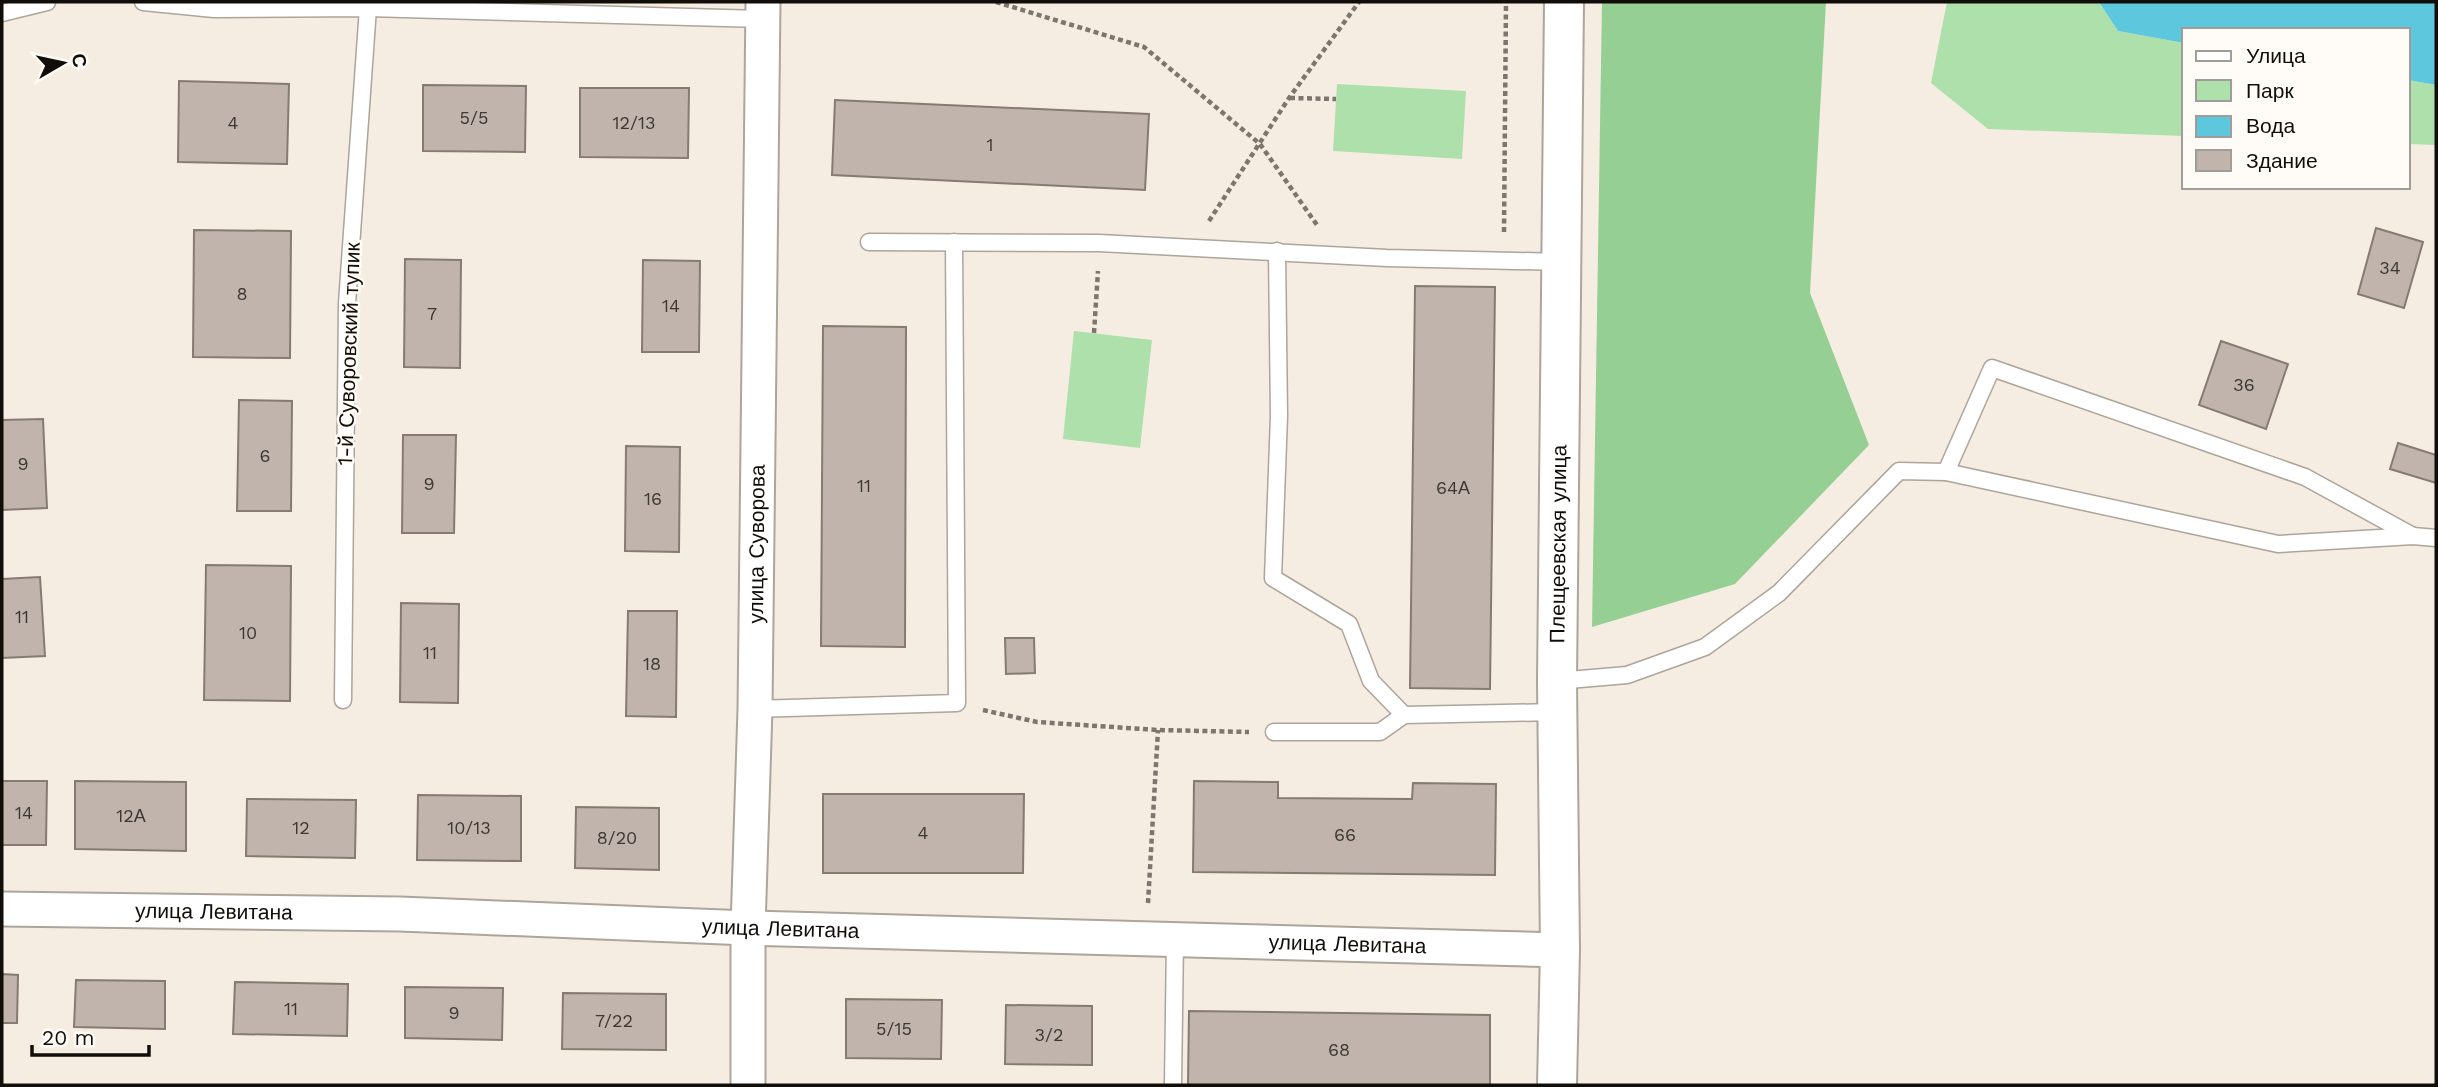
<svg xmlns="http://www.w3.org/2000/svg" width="2438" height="1087" font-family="'Work Sans',sans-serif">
<rect width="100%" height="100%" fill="#f6ede2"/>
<g fill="#ade0ab">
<polygon points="1947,2 2099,2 2118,31 2184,43 2184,136 1988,129 1931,83"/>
<polygon points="2408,80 2436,85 2436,145 2408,144"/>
<polygon points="1337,84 1466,91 1462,159 1333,151"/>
<polygon points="1074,331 1152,340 1140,448 1063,439"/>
</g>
<polygon fill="#95cf94" points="1602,2 1826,2 1810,293 1869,445 1735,584 1592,627"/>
<polygon fill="#5dc7de" points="2099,2 2436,2 2436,85 2408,80 2408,30 2184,30 2184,43 2118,31"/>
<g fill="#c1b4ad" stroke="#867a73" stroke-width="2">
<polygon points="179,81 289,84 287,164 178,162"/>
<polygon points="423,85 526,86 525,152 423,151"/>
<polygon points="580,88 689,88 688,158 580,157"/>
<polygon points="835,100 1149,114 1145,190 832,175"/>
<polygon points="2376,228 2423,242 2404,308 2358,294"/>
<polygon points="194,230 291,231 290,358 193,357"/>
<polygon points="405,259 461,260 460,368 404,367"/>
<polygon points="643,260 700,261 699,352 642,352"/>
<polygon points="1415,286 1495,287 1490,689 1410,688"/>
<polygon points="823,326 906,327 905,647 821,646"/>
<polygon points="2221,341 2288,364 2266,429 2199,405"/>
<polygon points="239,400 292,401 291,511 237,511"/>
<polygon points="43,419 47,508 2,510 2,420"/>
<polygon points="403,435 456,435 454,533 402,533"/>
<polygon points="2398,443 2436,455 2436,483 2390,469"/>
<polygon points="626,446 680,447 679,552 625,551"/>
<polygon points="206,565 291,566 290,701 204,700"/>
<polygon points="40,577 45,656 2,658 2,579"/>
<polygon points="401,603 459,604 458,703 400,702"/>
<polygon points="628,611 677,611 676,717 626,716"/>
<polygon points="1005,638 1034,638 1035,673 1006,674"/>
<polygon points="2,781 47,781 46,845 2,845"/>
<polygon points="75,781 186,782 186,851 75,849"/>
<polygon points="1194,781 1278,782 1278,798 1412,799 1413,783 1496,784 1495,875 1193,872"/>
<polygon points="823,794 1024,794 1023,873 823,873"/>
<polygon points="418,795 521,796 521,861 417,860"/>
<polygon points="247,799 356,800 355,858 246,856"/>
<polygon points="576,807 659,808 659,870 575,868"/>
<polygon points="2,974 18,975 17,1023 2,1023"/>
<polygon points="76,980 165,981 165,1029 74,1027"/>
<polygon points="235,982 348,984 347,1036 233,1034"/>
<polygon points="405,987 503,988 502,1040 405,1038"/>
<polygon points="563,993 666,994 666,1050 562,1049"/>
<polygon points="846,999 942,1000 941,1059 846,1058"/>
<polygon points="1006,1005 1092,1006 1092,1065 1005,1064"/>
<polygon points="1189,1011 1490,1015 1490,1085 1188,1085"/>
</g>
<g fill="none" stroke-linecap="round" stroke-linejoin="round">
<defs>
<g id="lane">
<polyline points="143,2 214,9 368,8 761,19"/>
<polyline points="2,13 47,2"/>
<polyline points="869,242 1099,243 1387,258 1563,262"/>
<polyline points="1277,251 1279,416 1273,578 1349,624 1371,681 1404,715"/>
<polyline points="1946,472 1992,368 2305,477 2413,536"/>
<polyline points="1557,681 1627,675 1705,647 1779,593 1899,471 1946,472 2278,544 2413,536 2436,538"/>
<polyline points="343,700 347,303 368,8"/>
<polyline points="755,709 957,703 954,242"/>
<polyline points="1274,732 1380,732 1404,715 1557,712"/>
<polyline points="1173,1085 1175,939"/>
</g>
<g id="street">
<path id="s1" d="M2 909 400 914 748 928 1560 950"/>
<path id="s2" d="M748 1085V928L755 709 763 2"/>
</g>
<g id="secondary">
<path id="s3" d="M1557 1085 1560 950 1557 681 1564 2"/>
</g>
</defs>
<use href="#lane" stroke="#ada49a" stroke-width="19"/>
<use href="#street" stroke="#ada49a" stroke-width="37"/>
<use href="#secondary" stroke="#ada49a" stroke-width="42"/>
<g stroke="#7c766f" stroke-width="4.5" stroke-dasharray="5 3.5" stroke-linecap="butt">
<polyline points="996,2 1144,47 1260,144 1317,225"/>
<polyline points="1290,98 1336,99"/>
<polyline points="1209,221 1289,98 1359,2"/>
<polyline points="1504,232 1506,2"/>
<polyline points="1094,333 1098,271"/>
<polyline points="983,710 1037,722 1158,730 1249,732"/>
<polyline points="1148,903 1158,730"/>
</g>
<use href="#lane" stroke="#fff" stroke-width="16"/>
<use href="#street" stroke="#fff" stroke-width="33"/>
<use href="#secondary" stroke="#fff" stroke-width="38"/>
</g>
<g text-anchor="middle" stroke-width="5" stroke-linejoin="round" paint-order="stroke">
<g font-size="18" fill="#3d3833">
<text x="474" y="124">5/5</text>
<text x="233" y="129">4</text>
<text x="634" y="129">12/13</text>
<text x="990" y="151">1</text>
<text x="2390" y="274">34</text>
<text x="242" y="300">8</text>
<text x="671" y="312">14</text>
<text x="432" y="320">7</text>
<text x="2244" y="391">36</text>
<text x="265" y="462">6</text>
<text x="23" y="470">9</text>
<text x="429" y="490">9</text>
<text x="864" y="492">11</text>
<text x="1453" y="494">64А</text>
<text x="653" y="505">16</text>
<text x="22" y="623">11</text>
<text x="248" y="639">10</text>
<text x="430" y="659">11</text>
<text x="652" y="670">18</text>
<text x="24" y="819">14</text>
<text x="131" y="822">12А</text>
<text x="301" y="834">12</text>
<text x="469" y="834">10/13</text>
<text x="923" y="839">4</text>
<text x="1345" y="841">66</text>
<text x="617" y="844">8/20</text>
<text x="291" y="1015">11</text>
<text x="454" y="1019">9</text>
<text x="614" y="1027">7/22</text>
<text x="894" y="1035">5/15</text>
<text x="1049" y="1041">3/2</text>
<text x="1339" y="1056">68</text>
</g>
<g font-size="21" fill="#110e0a" stroke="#fffbf7">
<text transform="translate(349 354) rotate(-88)" y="7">1-й Суворовский тупик</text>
<text dy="7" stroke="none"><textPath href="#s2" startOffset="541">улица Суворова</textPath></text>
<text dy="7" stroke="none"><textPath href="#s3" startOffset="541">Плещеевская улица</textPath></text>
<text dy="7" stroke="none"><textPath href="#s1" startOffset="212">улица Левитана</textPath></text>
<text dy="7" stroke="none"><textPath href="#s1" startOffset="779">улица Левитана</textPath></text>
<text dy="7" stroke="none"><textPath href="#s1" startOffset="1346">улица Левитана</textPath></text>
</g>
</g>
<rect width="2438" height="1087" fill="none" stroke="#110e0a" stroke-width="7"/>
<rect x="2182" y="28" width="228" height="161" fill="#fffbf7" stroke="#a09c98" stroke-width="2"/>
<rect x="2196" y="51" width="35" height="10" fill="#ffffff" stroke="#a09c98" stroke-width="2"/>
<text x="2246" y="63" font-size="21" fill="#110e0a">Улица</text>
<rect x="2196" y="80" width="35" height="21" fill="#ade0ab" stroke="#a09c98" stroke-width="2"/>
<text x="2246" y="98" font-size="21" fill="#110e0a">Парк</text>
<rect x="2196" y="116" width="35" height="21" fill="#5dc7de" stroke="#a09c98" stroke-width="2"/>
<text x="2246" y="133" font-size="21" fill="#110e0a">Вода</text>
<rect x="2196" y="150" width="35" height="21" fill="#c1b4ad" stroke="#a09c98" stroke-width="2"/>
<text x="2246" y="168" font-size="21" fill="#110e0a">Здание</text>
<g transform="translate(63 63) rotate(81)" stroke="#fffbf7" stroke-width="5" paint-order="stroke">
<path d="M0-5L12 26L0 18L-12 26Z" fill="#110e0a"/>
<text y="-10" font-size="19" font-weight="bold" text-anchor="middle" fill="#110e0a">С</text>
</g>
<path d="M32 1045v10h117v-10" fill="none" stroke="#110e0a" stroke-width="3.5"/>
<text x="42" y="1045" font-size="21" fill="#110e0a" stroke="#fffbf7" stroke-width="5" paint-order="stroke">20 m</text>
</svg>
